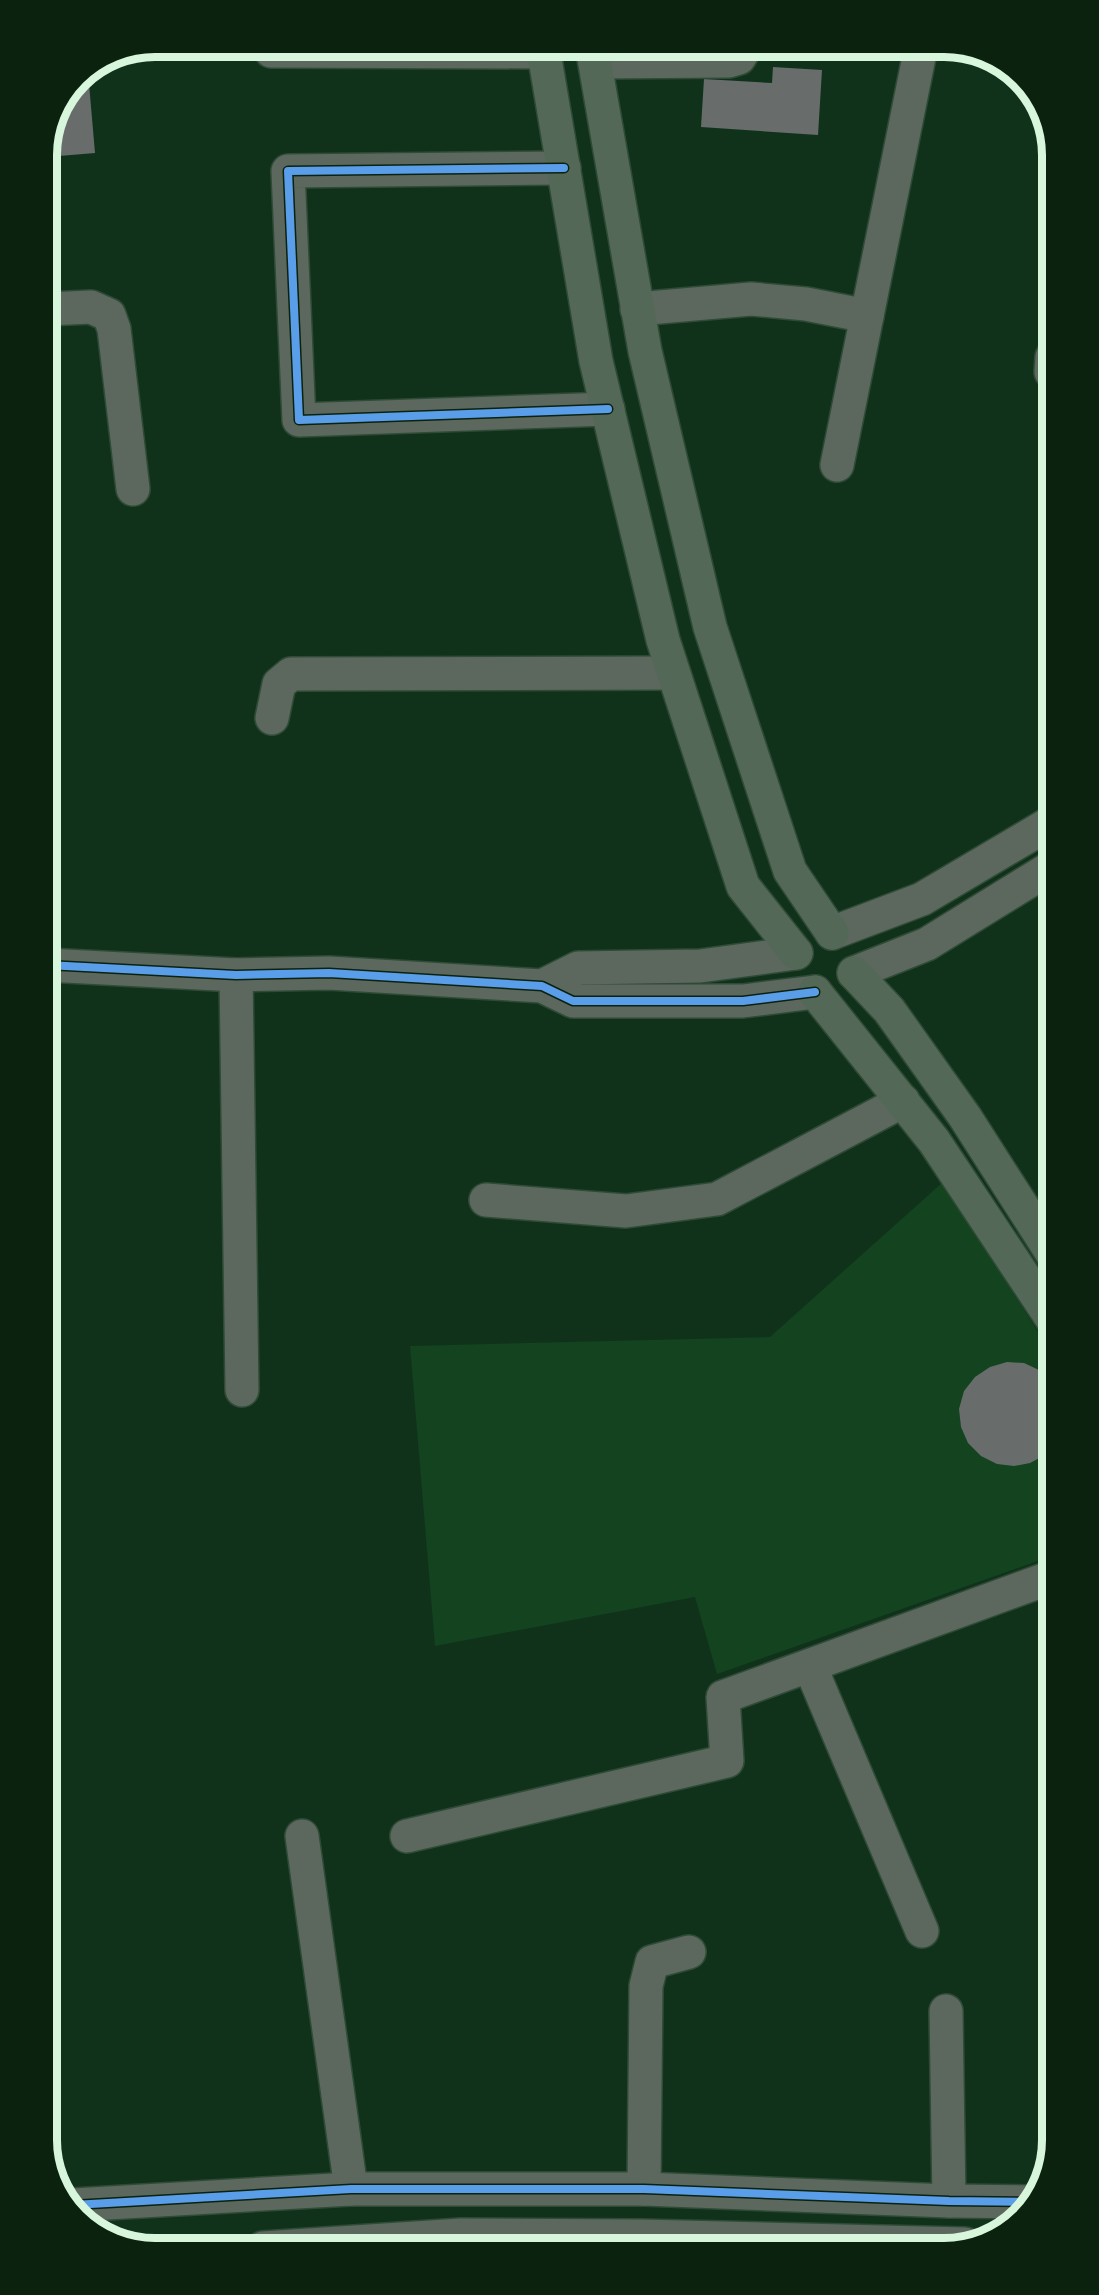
<svg xmlns="http://www.w3.org/2000/svg" width="1099" height="2295" font-family="'Asap Condensed',sans-serif">
<rect width="100%" height="100%" fill="#10321b"/>
<polygon fill="#13431f" points="943,1182 1052,1354 1052,1556 717,1674 695,1597 435,1646 410,1346 770,1337"/>
<g fill="#686d6c">
<polygon points="773,67 822,70 818,135 701,127 704,79 772,83"/>
<polygon points="88,72 95,153 47,157 47,149 79,78"/>
<polygon points="1007,1362 1024,1363 1039,1370 1052,1382 1052,1446 1045,1455 1030,1463 1014,1466 997,1464 981,1456 968,1443 961,1427 959,1409 964,1391 975,1377 990,1367"/>
</g>
<g fill="none" stroke-linecap="round" stroke-linejoin="round">
<defs>
<g id="minor">
<polyline points="271,51 544,52"/>
<polyline points="595,62 729,61 739,58 746,47"/>
<polyline points="564,168 288,171 299,420 608,409"/>
<polyline points="47,309 91,307 109,315 114,329 133,489"/>
<polyline points="637,309 751,299 806,304 867,316"/>
<polyline points="1051,372 1052,357"/>
<polyline points="837,465 921,47"/>
<polyline points="272,718 279,684 291,674 673,673"/>
<polyline points="832,933 922,899 1052,822"/>
<polyline points="47,965 236,975 329,973 542,986 573,1001 743,1001 815,992"/>
<polyline points="854,973 927,944 1052,867"/>
<polyline points="236,975 242,1390"/>
<polyline points="542,986 578,968 700,966 796,953"/>
<polyline points="486,1200 626,1211 717,1199 903,1101"/>
<polyline points="810,1666 922,1931"/>
<polyline points="302,1836 351,2189"/>
<polyline points="407,1836 727,1761 723,1697 1052,1577"/>
<polyline points="946,2011 949,2201"/>
<polyline points="644,2189 646,1986 652,1962 689,1952"/>
<polyline points="73,2205 351,2189 644,2189 949,2201 1032,2202"/>
<polyline points="263,2248 461,2235 641,2236 965,2244"/>
</g>
<g id="major">
<polyline points="543,47 596,361 663,640 743,886 796,953"/>
<polyline points="592,47 645,351 710,627 790,871 832,933"/>
<polyline points="854,973 889,1010 965,1117 1052,1253"/>
<polyline points="815,992 934,1141 1052,1319"/>
</g>
</defs>
<use href="#minor" stroke="#2f4b37" stroke-width="36"/>
<use href="#major" stroke="#2f4b37" stroke-width="36"/>
<use href="#minor" stroke="#5c685e" stroke-width="33"/>
<use href="#major" stroke="#536857" stroke-width="33"/>
<defs>
<g id="cycleway">
<polyline points="564,168 288,171 299,420 608,409"/>
<polyline points="47,965 236,975 329,973 542,986 573,1001 743,1001 815,992"/>
<polyline points="73,2205 351,2189 644,2189 949,2201 1032,2202"/>
</g>
</defs>
<use href="#cycleway" stroke="#0b220f" stroke-width="11"/>
<use href="#cycleway" stroke="#5a9eea" stroke-width="8"/>
</g>
<path d="M0 0H1099V2295H0ZM155 57H944A98 98 0 0 1 1042 155V2140A98 98 0 0 1 944 2238H155A98 98 0 0 1 57 2140V155A98 98 0 0 1 155 57Z" fill="#0b220f" fill-rule="evenodd"/>
<path fill="none" stroke="#d8f6db" stroke-width="8" d="M155 57H944A98 98 0 0 1 1042 155V2140A98 98 0 0 1 944 2238H155A98 98 0 0 1 57 2140V155A98 98 0 0 1 155 57Z"/>
</svg>
